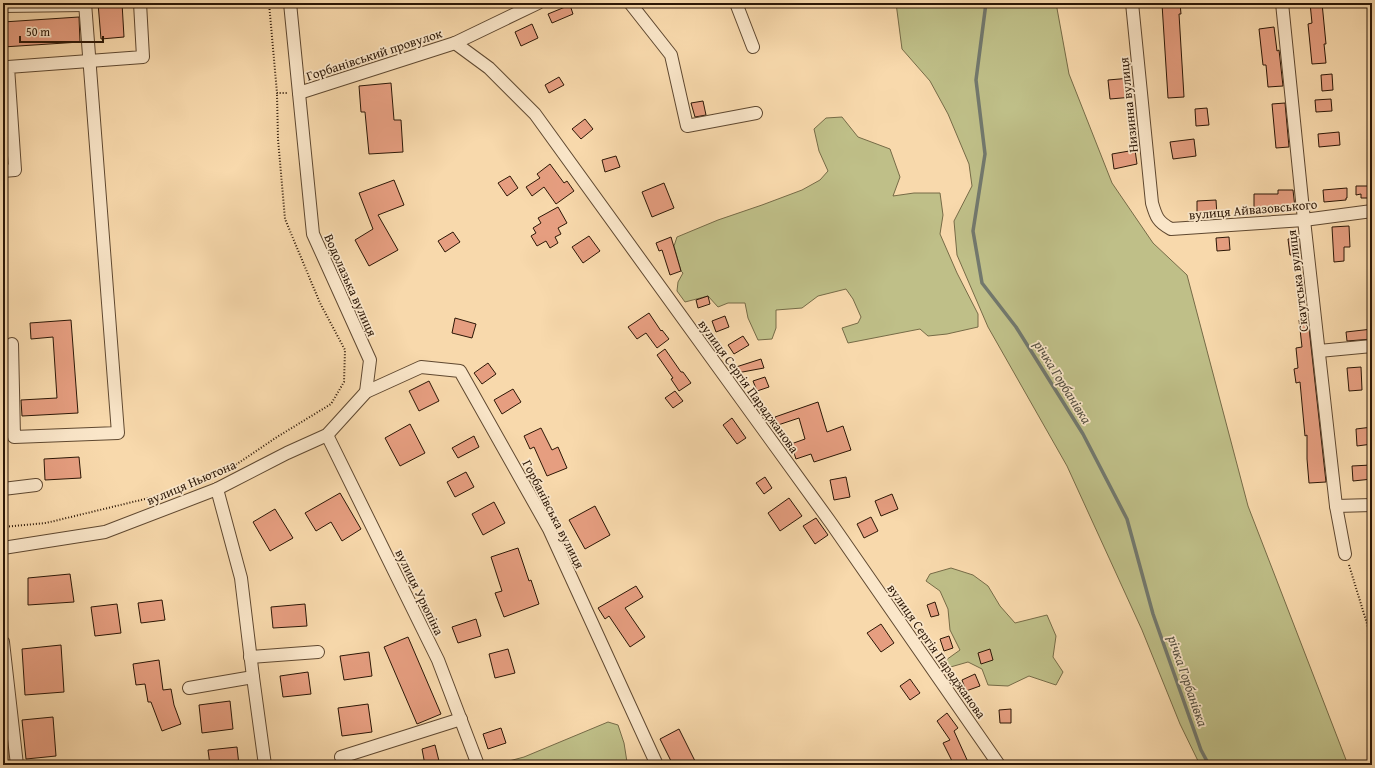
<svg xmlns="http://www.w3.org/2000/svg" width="1375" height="768" font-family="'Gentium Book Plus',serif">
<rect width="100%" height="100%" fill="#f8d9ac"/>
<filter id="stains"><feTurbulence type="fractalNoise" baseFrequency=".005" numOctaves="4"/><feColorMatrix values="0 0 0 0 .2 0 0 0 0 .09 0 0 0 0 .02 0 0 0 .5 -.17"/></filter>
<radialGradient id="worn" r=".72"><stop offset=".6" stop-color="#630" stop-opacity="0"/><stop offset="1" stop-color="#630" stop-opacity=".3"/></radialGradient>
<g fill="#bfbf88" stroke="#766b47">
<polygon points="896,3 1056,3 1069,74 1112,183 1153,243 1187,275 1248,506 1348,765 1200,765 1180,724 1142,630 1067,466 988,327 957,255 954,221 972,186 969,164 948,114 930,81 902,49"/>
<polygon points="842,117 858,137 890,149 900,177 893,196 914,193 940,193 943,215 940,234 957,273 978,314 978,327 947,334 928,336 920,329 848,343 842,328 858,323 861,317 853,299 846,289 818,296 802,308 776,310 776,328 772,339 758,340 748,318 745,303 728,303 718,307 708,296 685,302 677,291 678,282 683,273 681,271 674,246 677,237 718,220 762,205 802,190 820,180 828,171 819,151 814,129 826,118"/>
<polygon points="951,568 973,575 988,586 1000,606 1015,623 1047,615 1056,636 1053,657 1063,672 1056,685 1029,676 1008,686 988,685 982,669 968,662 947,668 946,660 960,650 950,630 948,609 940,591 926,581 930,574"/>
<polygon points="608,722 618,725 624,743 627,762 622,765 494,765 524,757"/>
</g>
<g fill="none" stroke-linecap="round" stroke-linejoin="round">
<polyline stroke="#72786d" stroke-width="3.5" points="986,3 976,80 985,154 973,231 982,283 1016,327 1083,434 1127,519 1153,614 1201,750 1209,765"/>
</g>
<g fill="#e69e80" stroke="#2c1706">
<polygon points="98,3 122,3 124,37 101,39"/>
<polygon points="1180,3 1181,14 1179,14 1184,97 1168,98 1162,4"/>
<polygon points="1310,3 1322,3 1326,44 1324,44 1326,63 1312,64 1308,24 1312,23"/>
<polygon points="570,5 573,14 552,23 548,14"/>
<polygon points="79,17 80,42 3,47 3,22"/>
<polygon points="532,24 538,38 521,46 515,32"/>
<polygon points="1274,27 1277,51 1279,50 1283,86 1268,87 1266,65 1263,65 1259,29"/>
<polygon points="1332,74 1333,90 1322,91 1321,75"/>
<polygon points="559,77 564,85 549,93 545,85"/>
<polygon points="1131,78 1133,97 1110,99 1108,80"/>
<polygon points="391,83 394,120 401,120 403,152 369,154 365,112 361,112 359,86"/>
<polygon points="1331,99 1332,111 1316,112 1315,100"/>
<polygon points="703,101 706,115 695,117 691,103"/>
<polygon points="1285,103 1289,147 1276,148 1272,104"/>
<polygon points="1207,108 1209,125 1196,126 1195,109"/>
<polygon points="585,119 593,129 581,139 572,129"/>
<polygon points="1339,132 1340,145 1319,147 1318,134"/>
<polygon points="1194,139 1196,156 1173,159 1170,142"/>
<polygon points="1135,150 1137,164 1114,169 1112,154"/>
<polygon points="616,156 620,167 605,172 602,160"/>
<polygon points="550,164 564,183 567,181 574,191 556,204 544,187 532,196 526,187 540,178 537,174"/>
<polygon points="510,176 518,188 507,196 498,183"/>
<polygon points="394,180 404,205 378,215 398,250 369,266 355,240 373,229 359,193"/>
<polygon points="664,183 674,208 652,217 642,192"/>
<polygon points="1356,186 1372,186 1372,198 1361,198 1361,194 1356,195"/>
<polygon points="1347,188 1347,198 1346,198 1346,200 1324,202 1323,190"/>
<polygon points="1278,190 1293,190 1295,208 1254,209 1254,194 1278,194"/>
<polygon points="1216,200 1217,216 1197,216 1197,201"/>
<polygon points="558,207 567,223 558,228 561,234 555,237 558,243 550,248 546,241 537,246 531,236 536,233 533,228 541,223 538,218"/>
<polygon points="1349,226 1350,247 1344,247 1344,261 1334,262 1332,227"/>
<polygon points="453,232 460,242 445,252 438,241"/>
<polygon points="589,236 600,251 583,263 572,247"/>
<polygon points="671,237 681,271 670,275 662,250 659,251 656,243"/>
<polygon points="1229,237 1230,250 1217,251 1216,238"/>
<polygon points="1298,238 1300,254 1290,255 1288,239"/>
<polygon points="708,296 710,304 698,308 696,300"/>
<polygon points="649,313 661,331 662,330 669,339 657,348 646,333 637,339 628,327"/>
<polygon points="725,316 729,327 716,332 712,321"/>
<polygon points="455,318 476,324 472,338 452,333"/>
<polygon points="1308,319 1326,482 1309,483 1307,459 1307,435 1305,436 1300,382 1296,383 1294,369 1298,368 1296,348 1302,347 1299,320"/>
<polygon points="71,320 78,413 22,416 21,400 57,398 53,337 31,339 30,323"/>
<polygon points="1372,329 1372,339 1347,341 1346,332"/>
<polygon points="743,336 749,345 734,354 728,345"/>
<polygon points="665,349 681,372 683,372 691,383 679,391 671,379 673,378 657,355"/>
<polygon points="761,359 764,368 737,373 736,367"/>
<polygon points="488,363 496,374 482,384 474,373"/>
<polygon points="1361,367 1362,390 1349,391 1347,368"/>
<polygon points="765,377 769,387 757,391 753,381"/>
<polygon points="429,381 439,401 419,411 409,391"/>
<polygon points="513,389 521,402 502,414 494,400"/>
<polygon points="675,391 683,401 673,408 665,398"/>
<polygon points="818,402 827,432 843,426 851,450 814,462 811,454 796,459 791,444 805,439 799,418 778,425 775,417"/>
<polygon points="732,418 746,438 737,444 723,425"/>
<polygon points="410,424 425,453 400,466 385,438"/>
<polygon points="1372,427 1372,444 1357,446 1356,429"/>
<polygon points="541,428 552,450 558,447 567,468 547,476 534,447 530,449 524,436"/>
<polygon points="474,436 479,447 458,458 452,448"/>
<polygon points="79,457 81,478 45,480 44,459"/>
<polygon points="1371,465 1372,479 1353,481 1352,466"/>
<polygon points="466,472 474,487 455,497 447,482"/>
<polygon points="765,477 772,488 764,494 756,483"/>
<polygon points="846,477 850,497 834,500 830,480"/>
<polygon points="340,493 361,529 342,541 331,522 316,531 305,513"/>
<polygon points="892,494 898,509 881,516 875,501"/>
<polygon points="789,498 802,516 780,531 768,513"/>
<polygon points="494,502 505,523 483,535 472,514"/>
<polygon points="595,506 610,535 585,549 569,520"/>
<polygon points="275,509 293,538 270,551 253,522"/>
<polygon points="871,517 878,531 864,538 857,524"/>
<polygon points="816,518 828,535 815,544 803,526"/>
<polygon points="518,548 529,581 531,580 539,604 504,617 495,593 502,591 491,557"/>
<polygon points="70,574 74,602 28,605 28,578"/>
<polygon points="636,586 643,597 625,608 645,637 630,647 609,616 605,619 598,608"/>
<polygon points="162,600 165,620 141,623 138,603"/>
<polygon points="935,602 939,615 931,617 927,605"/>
<polygon points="117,604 121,633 95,636 91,607"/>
<polygon points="305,604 307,626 273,628 271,607"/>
<polygon points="476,619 481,636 458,643 452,627"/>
<polygon points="881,624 894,643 881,652 867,633"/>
<polygon points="949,636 953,648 944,651 940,639"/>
<polygon points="408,637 441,714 417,724 384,647"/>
<polygon points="61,645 64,692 25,695 22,649"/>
<polygon points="508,649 515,673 495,678 489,654"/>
<polygon points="990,649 993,660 981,664 978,653"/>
<polygon points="369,652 372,676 344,680 340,656"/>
<polygon points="159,660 163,690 171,689 174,705 181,724 162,731 151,702 148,702 145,684 136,685 133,664"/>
<polygon points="308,672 311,694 283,697 280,676"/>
<polygon points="975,674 980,686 966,691 962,680"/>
<polygon points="910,679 920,693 910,700 900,686"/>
<polygon points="230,701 233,729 202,733 199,705"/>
<polygon points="368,704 372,732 342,736 338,708"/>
<polygon points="1011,709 1011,723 1000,723 999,710"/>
<polygon points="947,713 958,728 954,731 968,762 964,765 954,765 943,743 950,740 937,721"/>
<polygon points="53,717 56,756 26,759 22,720"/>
<polygon points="501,728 506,743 488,749 483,734"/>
<polygon points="679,729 697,765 673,765 660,739"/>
<polygon points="435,745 440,765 425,765 422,749"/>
<polygon points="237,747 239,765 210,765 208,750"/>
</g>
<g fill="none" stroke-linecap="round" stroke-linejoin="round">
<defs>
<g id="minor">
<polyline points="290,3 313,234 370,360 366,392"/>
<polyline points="630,3 671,55 687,126 756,113"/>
<polyline points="736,3 753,47"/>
<path d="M1132 3 1152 203C1156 217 1158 222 1171 229L1304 220 1372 211"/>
<polyline points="1282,3 1304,220 1336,506 1345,554"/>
<polyline points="3,6 85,5"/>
<polyline points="455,43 489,68 535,114 831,523 999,765"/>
<polyline points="299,93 455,43 538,3"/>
<polyline points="3,171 15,170 8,67 143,57 140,3"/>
<polyline points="12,344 14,437 118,433 85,3"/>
<polyline points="1319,351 1372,346"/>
<polyline points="327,435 438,660 478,765"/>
<polyline points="3,489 36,485"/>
<polyline points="217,489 241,578 253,677 265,765"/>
<polyline points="1336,506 1372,505"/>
<polyline points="3,548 105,532 217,489 287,453 327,435 366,392 421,367 460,371 549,529 657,765"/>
<polyline points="3,642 17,765"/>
<polyline points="250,657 318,652"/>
<polyline points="189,688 253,677"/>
<polyline points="341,757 461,719"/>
</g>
</defs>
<use href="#minor" stroke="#5f4830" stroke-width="14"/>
<g stroke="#2c1706" stroke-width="2" stroke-dasharray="1 2" stroke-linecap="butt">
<polyline points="269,3 277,93 288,93"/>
<polyline points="231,468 277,437 331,404 344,382 345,350 320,303 285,219 278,139 277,93"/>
<polyline points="3,527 46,523 178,491"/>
<polyline points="1349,565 1372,640"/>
</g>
<use href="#minor" stroke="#fae6c9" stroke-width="12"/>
</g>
<g text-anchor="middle" stroke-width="3.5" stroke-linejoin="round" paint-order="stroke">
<g font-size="13" fill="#2c1706" stroke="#fae6c9">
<text transform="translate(374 54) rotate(-18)" y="5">Горбанівський провулок</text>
<text transform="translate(1128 105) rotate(-96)" y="5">Низинна вулиця</text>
<text transform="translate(1253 209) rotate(-5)" y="5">вулиця Айвазовського</text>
<text transform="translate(1297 281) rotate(-97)" y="5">Скаутська вулиця</text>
<text transform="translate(351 285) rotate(66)" y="5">Водолазька вулиця</text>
<text transform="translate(749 386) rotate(54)" y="5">вулиця Сергія Параджанова</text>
<text transform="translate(191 482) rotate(-23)" y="5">вулиця Ньютона</text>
<text transform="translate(554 514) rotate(63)" y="5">Горбанівська вулиця</text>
<text transform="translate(420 592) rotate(64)" y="5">вулиця Урюпіна</text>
<text transform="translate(937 651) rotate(55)" y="5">вулиця Сергія Параджанова</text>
</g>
<g font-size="14" font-style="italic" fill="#555042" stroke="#fae6c9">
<text transform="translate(1063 382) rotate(58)" y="5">річка Горбанівка</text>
<text transform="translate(1188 681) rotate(71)" y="5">річка Горбанівка</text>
</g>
</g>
<rect width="1375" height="768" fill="none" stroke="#f8d9ac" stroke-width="16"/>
<rect x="4" y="4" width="1367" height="760" fill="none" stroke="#2c1706" stroke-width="2"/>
<rect x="8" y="8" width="1359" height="752" fill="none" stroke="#2c1706"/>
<path d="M20 36v6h83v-6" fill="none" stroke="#2c1706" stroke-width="2"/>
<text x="26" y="36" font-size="12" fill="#2c1706" stroke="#fae6c9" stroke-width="3" paint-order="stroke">50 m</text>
<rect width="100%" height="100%" filter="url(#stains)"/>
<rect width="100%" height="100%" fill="url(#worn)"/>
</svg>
